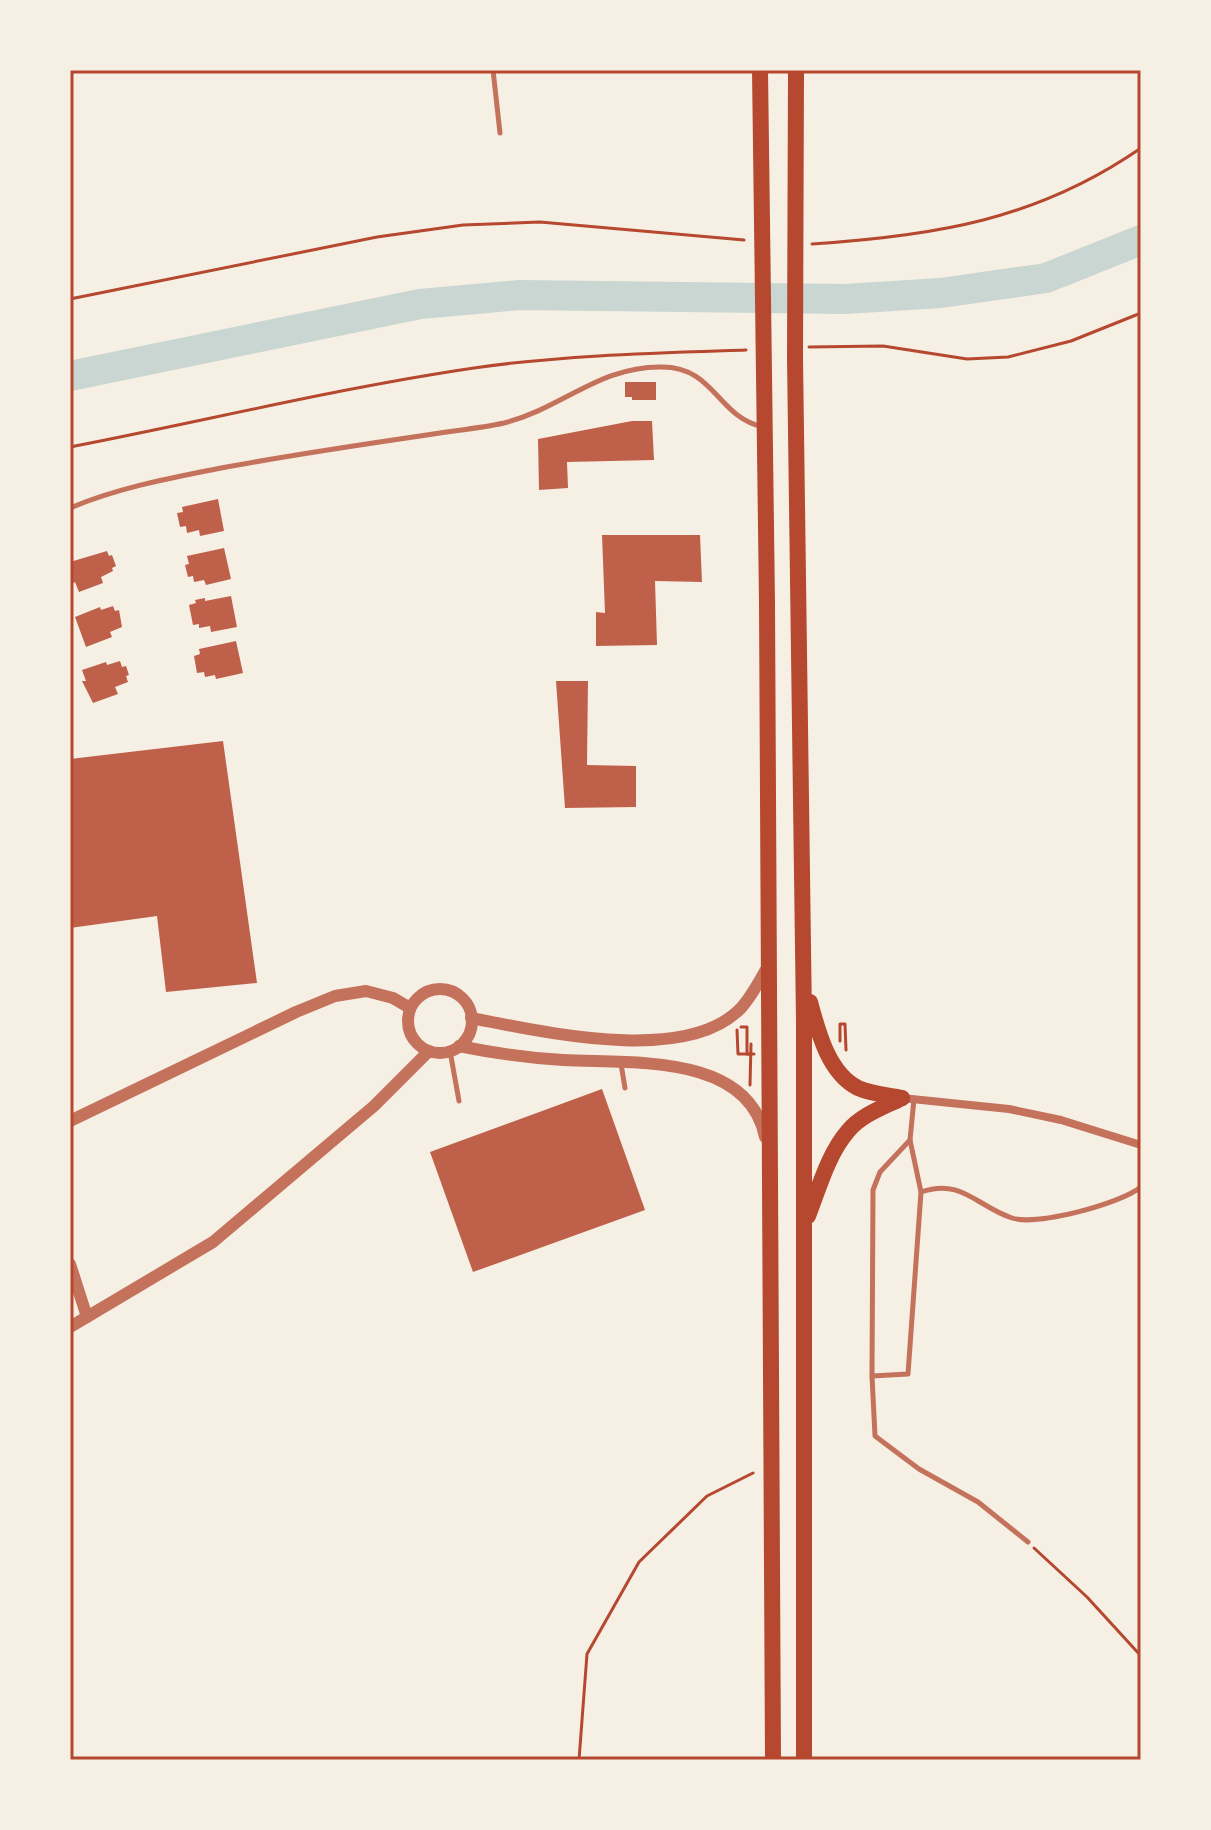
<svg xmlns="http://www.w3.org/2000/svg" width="1211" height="1830" font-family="'DM Sans',sans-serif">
<rect width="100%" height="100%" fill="#f6efe4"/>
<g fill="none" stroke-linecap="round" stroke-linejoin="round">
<polyline stroke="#c9d6d2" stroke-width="30" points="70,376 420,304 520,295 845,299 941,293 1046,278 1141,240"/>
</g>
<g fill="#bf614a">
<polygon points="625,382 656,382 656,400 632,400 632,397 625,397"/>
<polygon points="632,421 652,421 654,460 567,462 568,488 539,490 538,439"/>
<polygon points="218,499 224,531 200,536 199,530 187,533 186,526 180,527 177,513 183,512 182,507"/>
<polygon points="602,535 700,535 702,582 655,581 657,645 596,646 596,612 605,613"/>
<polygon points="224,548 231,579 206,585 204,580 194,582 193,576 188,577 185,565 189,564 187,556"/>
<polygon points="107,551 109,556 112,555 116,566 112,568 113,571 101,577 103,583 79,592 75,582 72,584 70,578 70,562"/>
<polygon points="231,596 237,627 211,632 210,626 199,628 199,624 193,625 189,605 196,603 195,600 205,598 205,601"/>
<polygon points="113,606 115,611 119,610 122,627 110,632 112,637 86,647 75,617 100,607 101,610"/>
<polygon points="236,641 243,673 216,679 215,675 205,677 204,672 197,673 194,656 200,654 199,649"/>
<polygon points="120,661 122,667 126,666 129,675 126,676 128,682 115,687 118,694 93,703 82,681 86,681 82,670 106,662 107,665"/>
<polygon points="556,681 588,681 587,765 636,766 636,807 565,808"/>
<polygon points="223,741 257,983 166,992 157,916 70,928 70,759"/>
<polygon points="602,1089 645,1210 473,1272 430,1152"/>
</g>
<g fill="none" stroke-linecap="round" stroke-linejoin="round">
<g stroke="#b5482f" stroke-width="3">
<path d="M812 244C934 236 1037 220 1141 148"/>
<polyline points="70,299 377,237 463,225 540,222 744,240"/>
<polyline points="809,347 883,346 967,359 1008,357 1071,341 1141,313"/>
<path d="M70 447C205 421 338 388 474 368 564 355 655 353 746 350"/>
<polyline points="741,1027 747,1027 747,1054 751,1054"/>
<polyline points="737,1030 738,1054 754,1054"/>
<polyline points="840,1041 840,1024 845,1024 846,1050"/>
<polyline points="750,1085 751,1044"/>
<polyline points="1034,1548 1087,1597 1141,1656"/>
<polyline points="579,1760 587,1654 639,1562 707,1496 753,1473"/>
</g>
<g stroke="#c5725c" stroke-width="5">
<polyline points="493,70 500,133"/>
<path d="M70 508C118 488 166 479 216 469 284 456 352 446 420 436 448 431 477 429 504 423 563 408 599 366 662 367 715 367 717 417 763 427"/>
<polyline points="450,1051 459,1101"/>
<polyline points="621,1064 625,1088"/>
<polyline points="910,1140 880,1172 873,1190 872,1376 875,1436 919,1469 978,1502 1028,1542"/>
<path d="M921 1192C962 1178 976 1206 1012 1218 1037 1226 1120 1204 1141 1187"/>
<polyline points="872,1376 908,1374 921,1192 910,1140 914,1099"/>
</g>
<polyline stroke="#c5725c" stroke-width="8" points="902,1098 1009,1109 1061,1120 1141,1145"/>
<g stroke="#c5725c" stroke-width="12">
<circle cx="440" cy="1021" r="32"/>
<path d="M471 1018C540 1031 686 1066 741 1008 752 996 760 980 768 966"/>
<path d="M459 1046C493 1053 528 1058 563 1060 629 1064 748 1052 765 1137"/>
<polyline points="70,1121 296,1012 335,996 366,991 393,998 410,1008"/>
<polyline points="70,1264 87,1317"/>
<polyline points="70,1327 213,1242 374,1106 429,1051"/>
</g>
<g stroke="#b5482f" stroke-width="16">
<polyline points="760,70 767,603 773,1760"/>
<polyline points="796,70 795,357 804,1021 804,1760"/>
<path d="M810 1002C818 1031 828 1073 858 1088 871 1094 888 1095 902 1098"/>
<path d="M808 1216C819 1188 828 1154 848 1131 861 1115 884 1107 902 1098"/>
</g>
</g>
<rect width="1211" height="1830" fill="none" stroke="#f6efe4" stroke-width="144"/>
<rect x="72" y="72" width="1067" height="1686" fill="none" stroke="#b5482f" stroke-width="3"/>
</svg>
